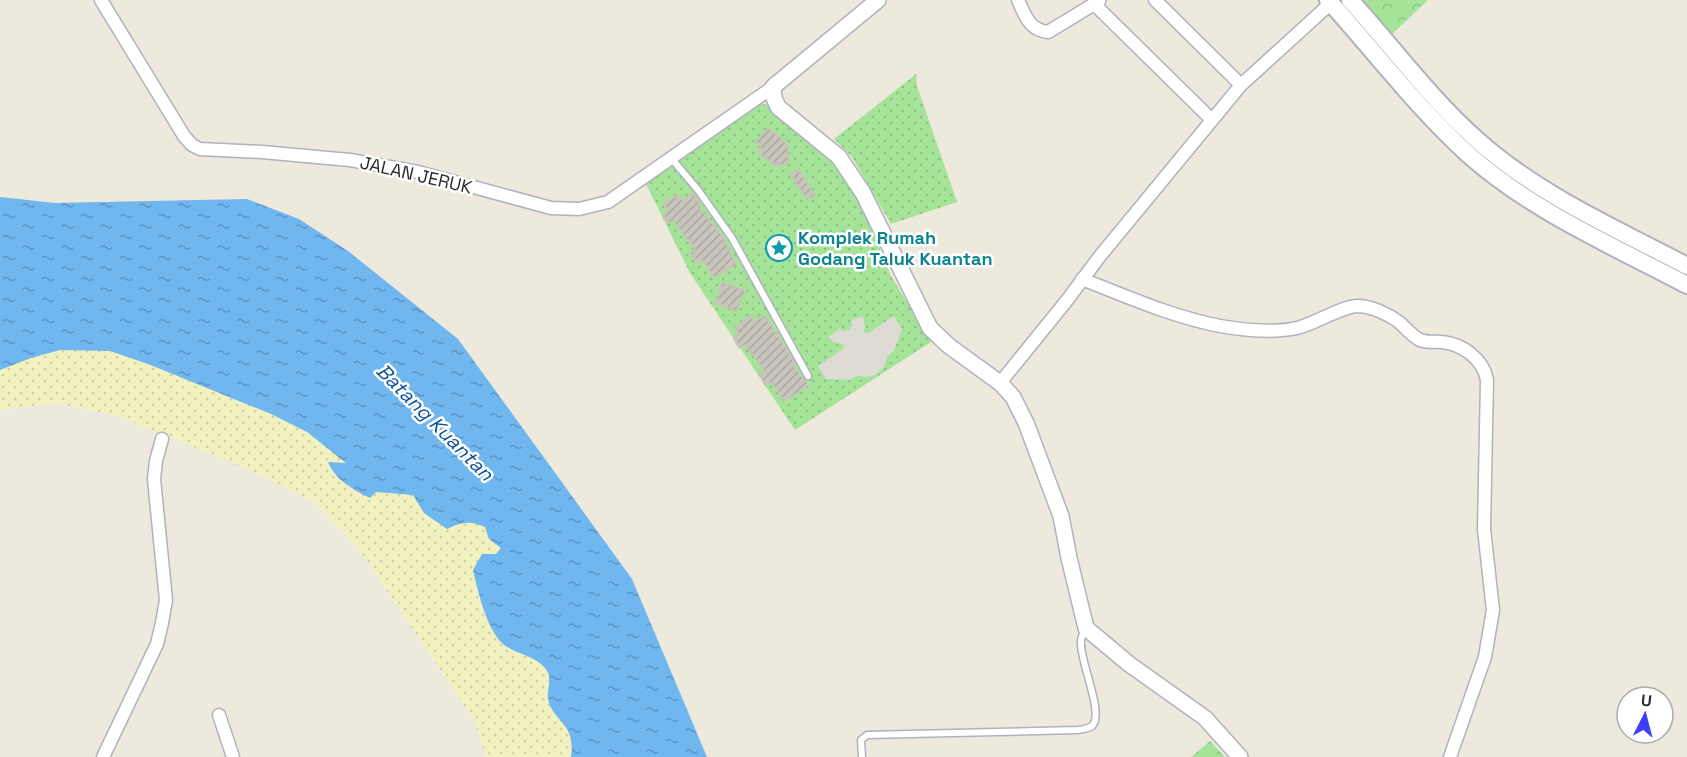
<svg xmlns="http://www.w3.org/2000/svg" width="1687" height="757" font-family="'Space Grotesk',sans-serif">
<defs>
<pattern id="grass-dots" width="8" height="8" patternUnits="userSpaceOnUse" patternTransform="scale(1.5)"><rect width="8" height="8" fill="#a5e399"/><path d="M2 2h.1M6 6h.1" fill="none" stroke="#8ec384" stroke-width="1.8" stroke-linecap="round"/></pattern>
<pattern id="forest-crowns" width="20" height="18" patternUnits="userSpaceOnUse" patternTransform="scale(1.5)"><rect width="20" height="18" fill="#a5e399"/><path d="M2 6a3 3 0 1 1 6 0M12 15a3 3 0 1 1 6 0" fill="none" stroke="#8ec384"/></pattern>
<pattern id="wetland-marsh" width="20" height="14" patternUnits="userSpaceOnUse" patternTransform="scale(1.5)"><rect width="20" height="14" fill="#a5e399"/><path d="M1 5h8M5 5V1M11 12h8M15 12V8" fill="none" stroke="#8ec384"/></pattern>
<pattern id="sand-dots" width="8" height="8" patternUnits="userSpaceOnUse" patternTransform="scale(1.5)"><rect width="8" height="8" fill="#f1f2c0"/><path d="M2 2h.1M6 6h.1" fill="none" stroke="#cfd0a5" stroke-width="1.8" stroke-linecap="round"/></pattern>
<pattern id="water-ripples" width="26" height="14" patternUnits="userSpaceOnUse" patternTransform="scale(1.5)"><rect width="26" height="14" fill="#70b6ef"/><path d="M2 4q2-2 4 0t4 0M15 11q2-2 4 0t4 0" fill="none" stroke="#5c94c2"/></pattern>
<pattern id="building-hatch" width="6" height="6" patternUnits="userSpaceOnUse" patternTransform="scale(1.5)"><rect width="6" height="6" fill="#c8c5bc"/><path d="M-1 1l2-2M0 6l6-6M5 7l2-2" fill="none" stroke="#aca9a2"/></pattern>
</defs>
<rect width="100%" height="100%" fill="#ede9dd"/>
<g fill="url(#grass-dots)">
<polygon points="916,74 917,86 957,202 891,224 852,157 834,139"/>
<polygon points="759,102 773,108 833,162 851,187 870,223 890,274 931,342 795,430 690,273 646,184"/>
</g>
<polygon fill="url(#forest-crowns)" points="1360,0 1428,0 1390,36"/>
<polygon fill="url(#wetland-marsh)" points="1210,741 1225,757 1191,757"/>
<path fill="url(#sand-dots)" d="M60 350 110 351 148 364 271 414 307 432 348 464 329 463 332 472 371 498 376 492 413 495 424 513 460 522 475 523 485 527 489 539 501 548 496 554 473 570C478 591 488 638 509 648 521 655 536 657 545 668 554 678 546 690 548 699 554 724 576 722 571 757H486L475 722 355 544 315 503 262 475 121 417 56 403 0 410V370L31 358Z"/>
<polygon fill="#dddbd4" points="863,316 865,327 863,333 868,333 894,316 902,329 894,351 888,355 884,367 875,375 869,377 857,376 850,380 826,379 818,366 843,349 845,345 834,342 828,337 840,328 842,331 849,330 852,325 851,320"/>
<path fill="url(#water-ripples)" d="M0 197 55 203 247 199 299 219 348 251 458 339 632 579 707 757H571C576 722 554 724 548 699 546 690 554 678 545 668 536 657 521 655 509 648 488 638 478 591 473 570L482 554H496L501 548 489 539 485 527C470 520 460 522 447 529L424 513 413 495 376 492 370 498C354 490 335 480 328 462L346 463 307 432 271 414 148 364 110 351 60 350 31 358 0 370Z"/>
<g fill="url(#building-hatch)" stroke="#c8c5b6" stroke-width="1.5">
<polygon points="768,128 781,138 788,146 788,163 776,166 758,153 762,149 756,142"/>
<polygon points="798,169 815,195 807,200 790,174"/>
<polygon points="693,193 700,203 697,205 723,237 736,265 714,277 703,261 698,263 690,253 695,250 674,221 667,223 663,215 668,212 663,204 677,195 682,200"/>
<polygon points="722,282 745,291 736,311 716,303"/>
<polygon points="750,316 755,321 765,316 790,354 796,364 793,366 809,385 785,401 771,382 765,385 759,374 765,371 745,345 739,348 733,337 739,335 735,327"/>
</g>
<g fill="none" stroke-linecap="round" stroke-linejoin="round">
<defs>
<g id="service">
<polyline points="671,158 698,190 732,238 808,376"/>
<path d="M862 757 861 740 867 735 1078 730C1083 729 1088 729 1092 726 1105 713 1079 661 1081 641 1081 636 1084 633 1086 628"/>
</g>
<g id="minor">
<polyline points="101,0 184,136 192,145 200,149 262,152 350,160 418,172 551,208 579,209 608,202 773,87"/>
<path d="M1018 0C1025 15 1029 30 1048 32L1099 1"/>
<polyline points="1155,0 1241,85"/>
<polyline points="1094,4 1212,120"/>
<path d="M1082 279C1128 297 1173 317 1220 326 1243 330 1274 333 1297 328 1315 324 1340 307 1357 306 1371 306 1388 314 1399 322 1406 328 1412 336 1420 340 1427 343 1435 341 1442 342 1463 344 1483 359 1487 380L1484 529 1493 610 1485 657 1450 757"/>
<polyline points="1000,383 1068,299 1100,256 1241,85 1331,3"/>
<polyline points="219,715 233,757"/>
<polyline points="103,757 157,644 162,623 166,600 154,479 156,461 162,439"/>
</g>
<polyline id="tertiary" points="878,0 773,87 774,98 778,107 839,157 863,193 930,328 949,346 1000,383 1013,397 1026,423 1061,516 1069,558 1086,628 1129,664 1205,718 1240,757"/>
<g id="secondary">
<path d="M1328 0C1374 51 1418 109 1469 155 1532 211 1613 246 1687 285"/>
<path d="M1350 0C1392 46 1429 97 1476 139 1537 194 1615 228 1687 266"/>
</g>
</defs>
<use href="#service" stroke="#b1b1bf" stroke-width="9"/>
<use href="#minor" stroke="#b1b1bf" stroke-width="15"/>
<use href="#tertiary" stroke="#b1b1bf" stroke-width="18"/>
<use href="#secondary" stroke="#b1b1bf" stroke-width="20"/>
<use href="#service" stroke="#fff" stroke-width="6"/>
<use href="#minor" stroke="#fff" stroke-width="12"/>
<use href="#tertiary" stroke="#fff" stroke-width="15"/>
<use href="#secondary" stroke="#fff" stroke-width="16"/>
</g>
<defs>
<symbol id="sight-ring" viewBox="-11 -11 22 22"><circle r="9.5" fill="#fff" stroke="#0f9aa8" stroke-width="1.5"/><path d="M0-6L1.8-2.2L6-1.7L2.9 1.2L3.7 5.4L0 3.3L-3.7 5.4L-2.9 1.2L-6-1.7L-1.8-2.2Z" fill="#0f9aa8"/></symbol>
</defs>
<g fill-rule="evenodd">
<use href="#sight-ring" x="764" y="233" width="30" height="30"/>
</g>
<g text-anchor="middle" stroke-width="5" stroke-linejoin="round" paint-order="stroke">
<g font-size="18" fill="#2b2b2b" stroke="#fff">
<text transform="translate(416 175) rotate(13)" y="6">JALAN JERUK</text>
</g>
<g font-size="18" font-weight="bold" fill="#0d838f" stroke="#fff" text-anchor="start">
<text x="798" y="244">Komplek Rumah<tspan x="798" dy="21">Godang Taluk Kuantan</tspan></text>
</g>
<g font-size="20" font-style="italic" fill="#0d519d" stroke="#fff">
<text transform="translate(435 422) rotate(45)" y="7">Batang Kuantan</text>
</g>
</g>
<g transform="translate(1645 715) rotate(6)"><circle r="28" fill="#ffffff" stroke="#aaaaaa" stroke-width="1.5"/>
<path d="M0-4.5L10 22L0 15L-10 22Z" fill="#3c3efa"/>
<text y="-9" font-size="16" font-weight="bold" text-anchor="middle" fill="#2b2b2b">U</text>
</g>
</svg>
